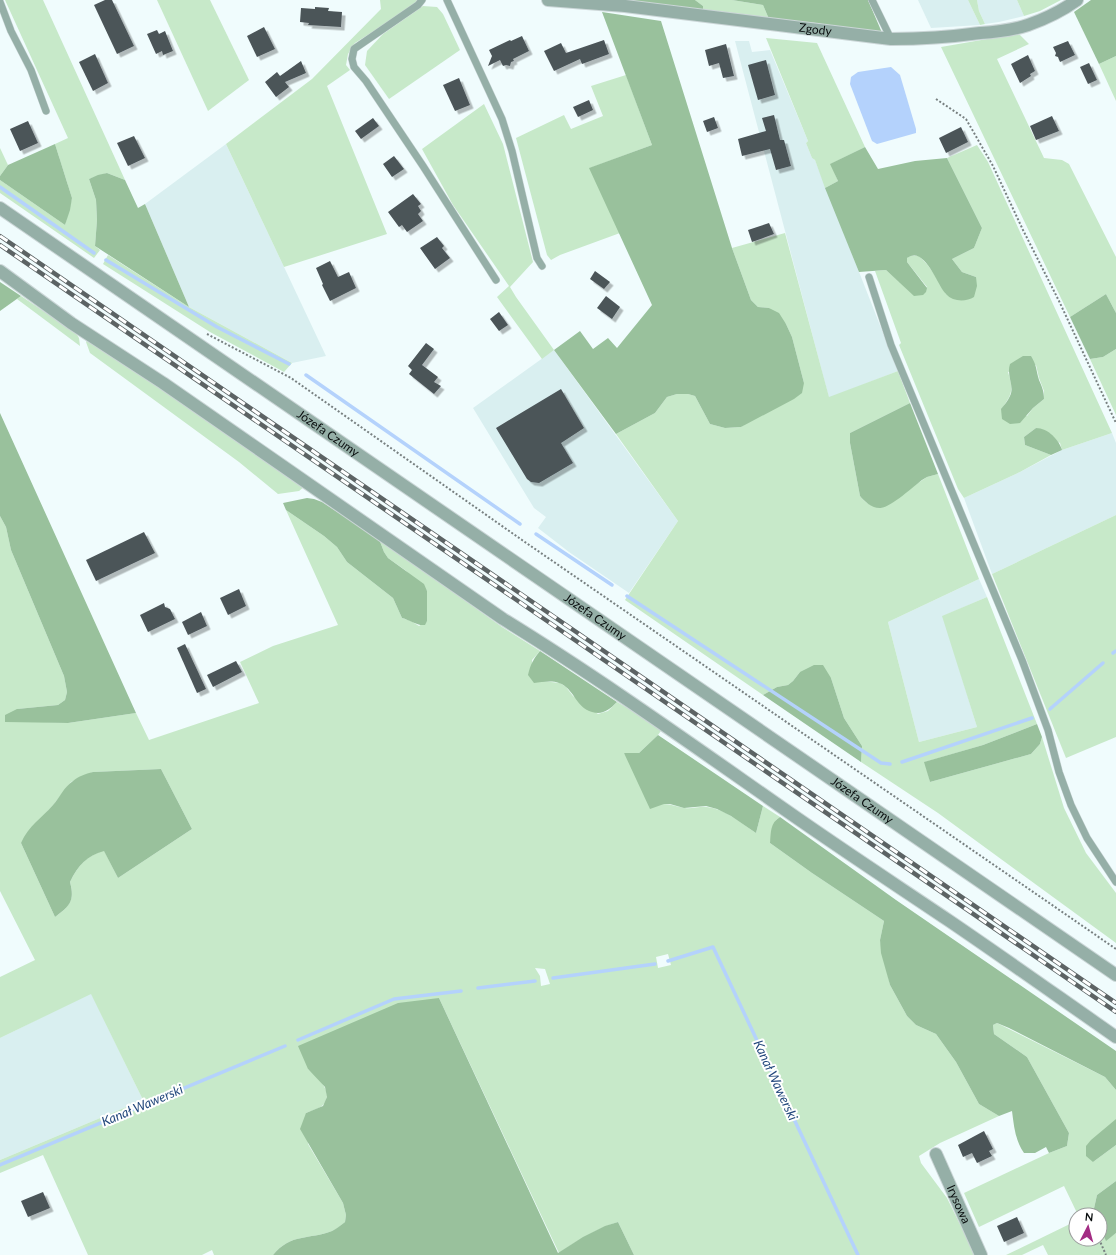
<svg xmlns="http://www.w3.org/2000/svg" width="1116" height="1255" font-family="Lato,sans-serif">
<defs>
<filter id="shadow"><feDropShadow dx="3.5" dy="3.5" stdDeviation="0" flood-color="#0004"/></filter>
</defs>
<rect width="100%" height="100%" fill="#f0fcfd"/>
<g fill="#d9eff0">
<polygon points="918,0 968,0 980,25 931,28"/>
<polygon points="977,0 1017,0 1024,16 999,22 985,24 979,11"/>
<polygon points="735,41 749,41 752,52 770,50 808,141 806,143 812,158 815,160 898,371 829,398"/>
<polygon points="226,144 326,356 292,363 189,307 145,204"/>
<polygon points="554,350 678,521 629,593 569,552 538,528 546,517 534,508 473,408"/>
<polygon points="1112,433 1116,443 1116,515 992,574 964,498 1020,472 1062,450"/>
<polygon points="979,579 987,597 943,616 977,727 919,742 888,622"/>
<polygon points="91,993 143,1100 0,1160 0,1038"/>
</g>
<g fill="#c7e9c9" fill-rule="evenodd">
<polygon points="5,0 43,0 125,180 107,173 89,179 96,200 97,220 95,246 100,250 94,258 0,193 0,180 65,225 72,198 55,144 68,138"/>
<polygon points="157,0 210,0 249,80 208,111"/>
<polygon points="380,0 417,0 416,4 411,8 355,43 348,54 346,65 350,70 327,86 387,234 284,267 226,144 312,79 381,9"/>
<polygon points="695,0 732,0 763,5 769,19 703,10 703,6"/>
<polygon points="968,0 977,0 979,11 985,24 980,25"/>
<polygon points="1017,0 1061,0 1040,11 1024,16"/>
<polygon points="423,6 437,7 443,14 460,50 389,99 365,65 367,51 383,34"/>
<polygon points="1016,34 1020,35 1029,44 997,59 1044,158 1062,160 1069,164 1116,257 1116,313 1106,294 1070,317 941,47"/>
<polygon points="766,38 817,43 865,147 831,164 838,181 825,188 815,160 812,158 806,143 808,141"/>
<polygon points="1116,56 1116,101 1099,64"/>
<polygon points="626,75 652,145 590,168 620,233 560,255 551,260 547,255 516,138 564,115 571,129 603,116 591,86"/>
<polygon points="484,104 503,144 533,262 510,287 516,297 554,350 542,359 497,297 509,286 453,205 422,149"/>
<path d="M977 145 988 162 1112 433 1062 450 1060 443 1036 428 1024 437 1025 445 1051 455 1020 472 964 498 958 489 899 345 901 343 875 271 886 270 914 295 927 287 907 262V258L910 256H919C931 267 938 280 946 294L976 277 962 272 952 259 974 248 982 228 947 158ZM1036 365 1039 378 1044 391V399L1033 408 1027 416 1001 410C1012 394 1014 391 1008 372Z"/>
<polygon points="0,148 8,165 0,176"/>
<path d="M785 233 829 397 898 371 910 403 850 433V443L860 496C866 504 872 506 881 508L927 477 938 474 979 579 888 622 919 742 977 727 942 616 987 597 1037 724 983 745 925 762 930 782 1031 754 1040 744 1042 737 1064 808 1086 853 1116 893V943L938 813 861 762 862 746 844 718 831 678 800 672 793 681 788 685 777 687 763 695 625 600 678 521 616 434 655 413 667 397 677 394H688L695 396 710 424 725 428 741 427 804 383 792 337 786 324 769 308 758 307 751 300 732 248Z"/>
<polygon points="108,255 189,307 292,363 284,372 210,332 103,264"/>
<polygon points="21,296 76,333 79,338 80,346 17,299"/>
<polygon points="88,339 305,486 299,491 278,494 239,462 90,353 86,342"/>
<polygon points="1116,349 1116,415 1090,359 1103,357"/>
<path d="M286 510 324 536 337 547 347 562 393 598 402 618 411 621 419 626 427 621V591L405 570 388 558 384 552 379 539 502 627 540 651 532 660 534 682 542 681 560 683 566 687 573 696 598 714 608 711 617 702 663 728 658 735 639 753H624L664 804C671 804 678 807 685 808 692 809 700 806 707 807 725 809 741 823 756 833L763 806 780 817 776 820 770 843 812 873 884 921 880 940 890 985 907 1016 916 1025 936 1034 956 1062 979 1104 999 1116 940 1143 919 1156 921 1163 947 1198 975 1255H634L618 1222C596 1229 577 1241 559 1253L439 998 308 1069C317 1077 335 1092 323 1105 319 1109 310 1111 306 1113L308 1144 343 1203 346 1215 345 1222C341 1225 337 1229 332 1231 309 1240 291 1233 273 1255H214L212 1250 202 1255H88L43 1155 0 1173V1160L143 1100 91 994 0 1038V977L35 960 0 891V516L6 527 11 550 64 676 67 692 65 700 58 705 17 709 44 722 68 723 136 713 149 740 259 703 240 662 273 646 338 625ZM161 769 192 829 118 878 104 850C86 857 79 864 70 882 75 900 70 906 55 917L21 843 54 804 71 782 93 772ZM668 954 671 965 658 968 656 957ZM535 968 545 969 550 984 541 986 540 976Z"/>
<polygon points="1116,515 1116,737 1066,758 992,574"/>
<polygon points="997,1023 1105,1077 1116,1090 1116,1119 1093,1162 1116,1145 1116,1181 1097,1195 1093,1213 1094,1215 1078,1215 1064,1186 979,1227 964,1193 1049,1153 1067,1146 1069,1133 1027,1057 994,1034 993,1025"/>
<polygon points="1076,1221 1076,1239 1100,1239 1100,1228 1106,1240 1116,1233 1116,1255 1048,1255 1043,1245 1022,1255 1006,1255"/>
</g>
<g fill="#99c19c">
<polygon points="623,0 695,0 703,6 703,10"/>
<polygon points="732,0 868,0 883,35 816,23 769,19 763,5"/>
<polygon points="1091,0 1116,0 1116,56 1099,64 1074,12"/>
<polygon points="602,12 661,21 732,248 751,300 758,307 769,308 779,313 786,324 792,337 804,383 802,393 794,399 741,427 725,428 710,424 695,396 688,394 677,394 667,397 655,413 616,434 554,350 580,331 593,349 608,338 617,348 652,305 589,168 652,145"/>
<polygon points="55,144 72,198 70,210 65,225 0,180 0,176 8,165"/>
<path d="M865 147 878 169 915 161 947 158 982 228 974 248 952 259 962 272 976 277 977 286 974 297C966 302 953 302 946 294 937 285 925 245 907 258V262L927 288 926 292 923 295 914 296 886 270 859 272 825 188 838 181 830 164Z"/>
<polygon points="107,173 125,180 138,208 145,204 189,307 95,246 97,220 96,200 89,179 98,175"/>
<polygon points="0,282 21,296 0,311"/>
<polygon points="1106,294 1116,313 1116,349 1103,357 1090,359 1070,317"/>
<path d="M1023 356H1031C1037 366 1036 370 1039 380 1042 387 1044 391 1044 399L1033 408 1020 423 1010 424 1002 419 1001 409C1004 405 1008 401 1010 396 1015 386 1006 376 1010 364Z"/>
<path d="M910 403 938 474 927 477 922 480C914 486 891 507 881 508 873 509 865 502 860 496L850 443V433Z"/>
<polygon points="0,413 136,713 68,723 5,722 5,715 17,709 58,705 65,700 67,692 64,676 11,550 6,527 0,516"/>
<path d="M1036 428C1048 428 1059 440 1062 450L1051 455 1025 445 1024 437Z"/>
<path d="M307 498 314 499 322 502 379 539 384 552 388 558 424 584 427 591V621L425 625C417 626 410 620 402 618L393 598 347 562 337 547 324 536 286 510 283 503Z"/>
<path d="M540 651 617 702C609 710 603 715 592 712 576 708 574 688 559 683 552 680 542 682 534 683L528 675C530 665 534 658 540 651Z"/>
<polygon points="814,665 823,665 831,678 844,718 862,746 861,762 763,695 777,687 788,685 793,681 800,672"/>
<polygon points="1037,724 1042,737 1040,744 1031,754 930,782 924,762 983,745"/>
<polygon points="658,735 763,806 756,833 731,816 717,809 706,806 684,808 670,804 664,804 650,809 624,753 639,753"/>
<path d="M161 769 192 829 118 878 104 851C87 856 78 865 70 882 75 901 70 906 55 917L21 843C29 825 41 819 53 805 60 797 64 787 73 781 79 776 85 774 93 772Z"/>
<path d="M780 817 896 900 1116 1051V1090L1105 1077 1009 1028 997 1023 993 1025 994 1034 1027 1057 1069 1133 1067 1146 1049 1153 1046 1147 1035 1153H1024C1015 1140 1014 1126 1012 1111L999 1116 979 1104 956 1062 936 1034 916 1025 907 1016 890 985 881 953 880 940 884 921 812 873 770 843C771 832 770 823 780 817Z"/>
<path d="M439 998 558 1253 583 1237 605 1226 618 1222 634 1255H273C291 1233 309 1240 332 1231 336 1229 341 1225 345 1222L346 1215 343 1203 300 1129 306 1113 323 1106 327 1097 325 1087 308 1069 298 1046 398 1003Z"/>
<polygon points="1116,1119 1116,1145 1093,1162 1086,1156 1086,1146 1091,1140"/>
<polygon points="1116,1181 1116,1233 1106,1241 1100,1228 1100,1215 1094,1215 1093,1213 1097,1195"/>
</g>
<polygon fill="#b4d2fc" points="891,67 900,75 916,129 916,133 877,144 872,141 870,136 850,84 851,77 858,72"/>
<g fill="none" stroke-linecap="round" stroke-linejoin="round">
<g stroke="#b4d2fc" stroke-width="3.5">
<polyline points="0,187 94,253"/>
<polyline points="106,260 217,327 289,364"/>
<polyline points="306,375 520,524"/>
<polyline points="536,534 612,585"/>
<polyline points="627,596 881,763 890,764"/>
<polyline points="1113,653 1116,651"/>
<polyline points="1050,709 1103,663"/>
<polyline points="902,762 1032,718"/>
<polyline points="668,961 713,947 858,1255"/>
<polyline points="553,978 655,964"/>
<polyline points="478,988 535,981"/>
<polyline points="298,1040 394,999 461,991"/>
<polyline points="0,1165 285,1046"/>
</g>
</g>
<g fill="#4b5458" filter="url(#shadow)">
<polygon points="105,0 112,0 134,46 117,54 94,5"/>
<polygon points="315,7 329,8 328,11 342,12 341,27 308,25 309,23 300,22 301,8 315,9"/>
<polygon points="264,27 275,49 257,57 247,36"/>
<polygon points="157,30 159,34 165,31 173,51 163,55 162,51 156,54 147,34"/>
<polygon points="522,36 529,51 513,59 514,61 511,62 510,66 506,65 503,66 500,60 488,66 492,56 489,50 510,40 511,41"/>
<polygon points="604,40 609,54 582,64 580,59 554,71 544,51 561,43 566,53"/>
<polygon points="1068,41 1075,55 1060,62 1058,57 1055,56 1056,53 1053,47"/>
<polygon points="726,44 734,76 723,78 719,63 709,66 705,50"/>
<polygon points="95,54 108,83 93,91 79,62"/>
<polygon points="1028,55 1035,71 1030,74 1031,76 1020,83 1011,64"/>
<polygon points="766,60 775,95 758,100 748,65"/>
<polygon points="301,61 306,73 285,82 289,87 276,97 265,82 277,72 280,76"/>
<polygon points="1089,63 1097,80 1088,84 1080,67"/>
<polygon points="459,78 470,105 455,111 443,85"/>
<polygon points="589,100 593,110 578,117 573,107"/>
<polygon points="774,115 780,140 784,140 791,166 776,170 770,149 742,156 738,139 766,131 762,118"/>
<polygon points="1052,116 1059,131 1036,140 1030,126"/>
<polygon points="714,117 718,128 707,132 703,121"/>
<polygon points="373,118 379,126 361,139 355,131"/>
<polygon points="28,121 38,143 20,151 10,129"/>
<polygon points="961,127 968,142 946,153 939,138"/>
<polygon points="134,136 145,158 128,166 117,143"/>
<polygon points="394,156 404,169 392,177 383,164"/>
<polygon points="413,194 421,204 418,206 421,211 418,214 423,221 407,232 402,225 399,227 388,212"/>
<polygon points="769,223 774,234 752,242 748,230"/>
<polygon points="437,237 444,246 442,248 450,258 435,269 420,248"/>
<polygon points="330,261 338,277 349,272 356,288 330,301 322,285 323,284 316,268"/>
<polygon points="595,271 610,282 604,289 590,279"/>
<polygon points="606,296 620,307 612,319 597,308"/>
<polygon points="499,312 508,325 499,331 490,319"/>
<polygon points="426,343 434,349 422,365 438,377 434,382 441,386 434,394 409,374 412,370 408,366"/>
<polygon points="561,389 584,428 561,443 573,463 539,483 531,482 527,479 496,428"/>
<polygon points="144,532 155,553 96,581 86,560"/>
<polygon points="239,589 246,606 228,615 220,598"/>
<polygon points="164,603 165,607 170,609 175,619 148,632 140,615"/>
<polygon points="201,612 207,626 188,635 182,622"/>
<polygon points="185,644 206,689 197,693 177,648"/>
<polygon points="236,661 242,672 213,687 207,675"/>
<polygon points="984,1131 993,1149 989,1151 992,1156 977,1163 972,1153 963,1157 958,1145"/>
<polygon points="43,1192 50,1208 28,1217 21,1201"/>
<polygon points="1017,1217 1024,1233 1004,1242 997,1226"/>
</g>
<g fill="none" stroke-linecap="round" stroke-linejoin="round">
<defs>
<g id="service">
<polyline points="422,0 418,5 354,49 352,59 354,67 366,81 423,166 496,280"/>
<polyline points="447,0 502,119 512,151 537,258 542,266"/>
<polyline points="872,0 891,39"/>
<polyline points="0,2 11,31 31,70 46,111"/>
<polyline points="869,277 891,345 1022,660 1048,730 1059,772 1071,805 1087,838 1116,882"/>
</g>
<g id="minor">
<path id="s1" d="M548 0 625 6 891 39C921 39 950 37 980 33 996 32 1013 30 1028 25 1045 19 1063 10 1077 0"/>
<path id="s2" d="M0 208 1116 975"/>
<path d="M0 271 71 323 163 383 503 619C599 678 691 744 784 809 838 847 893 883 948 920 1004 958 1060 998 1116 1037"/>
<path id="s3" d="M936 1154 981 1255"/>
</g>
</defs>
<use href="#service" stroke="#cbd6d7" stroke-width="8"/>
<use href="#minor" stroke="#cbd6d7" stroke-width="14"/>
<g stroke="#788081" stroke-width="2" stroke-dasharray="2 2" stroke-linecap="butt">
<polyline points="936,99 966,119 993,166 1023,230 1059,301 1116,423"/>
<polyline points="207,334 291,378 522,540 1116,949"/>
<polyline points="1099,1239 1106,1255"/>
</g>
<use href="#service" stroke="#95afa7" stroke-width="7"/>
<use href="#minor" stroke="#95afa7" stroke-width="12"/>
<defs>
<g id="rail">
<polyline points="0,236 1116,1003"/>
<polyline points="0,245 1116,1012"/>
</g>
</defs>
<use href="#rail" stroke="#5c6364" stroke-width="4.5"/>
<use href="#rail" stroke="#fff" stroke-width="3" stroke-dasharray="9" stroke-linecap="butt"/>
</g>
<g text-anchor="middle" stroke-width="4" stroke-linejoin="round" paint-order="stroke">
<g font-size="12" fill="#080c0d" stroke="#fff">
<text dy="4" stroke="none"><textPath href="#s1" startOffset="269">Zgody</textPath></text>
<text dy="4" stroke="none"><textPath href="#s2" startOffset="398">Józefa Czumy</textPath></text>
<text dy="4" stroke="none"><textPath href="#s2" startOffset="722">Józefa Czumy</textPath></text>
<text dy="4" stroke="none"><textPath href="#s2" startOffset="1046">Józefa Czumy</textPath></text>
<text dy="4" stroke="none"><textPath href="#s3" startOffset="55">Irysowa</textPath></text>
</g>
<g font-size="13" font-style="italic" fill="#24497d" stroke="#fff">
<text transform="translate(776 1080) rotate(65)" y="5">Kanał Wawerski</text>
<text transform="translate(142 1105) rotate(-23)" y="5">Kanał Wawerski</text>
</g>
</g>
<g transform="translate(1088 1227) rotate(6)"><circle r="19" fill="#ffffff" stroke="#9c9e9e"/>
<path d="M0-3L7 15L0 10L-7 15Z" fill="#a32c83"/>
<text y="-6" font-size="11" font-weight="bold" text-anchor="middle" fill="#080c0d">N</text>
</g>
</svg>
